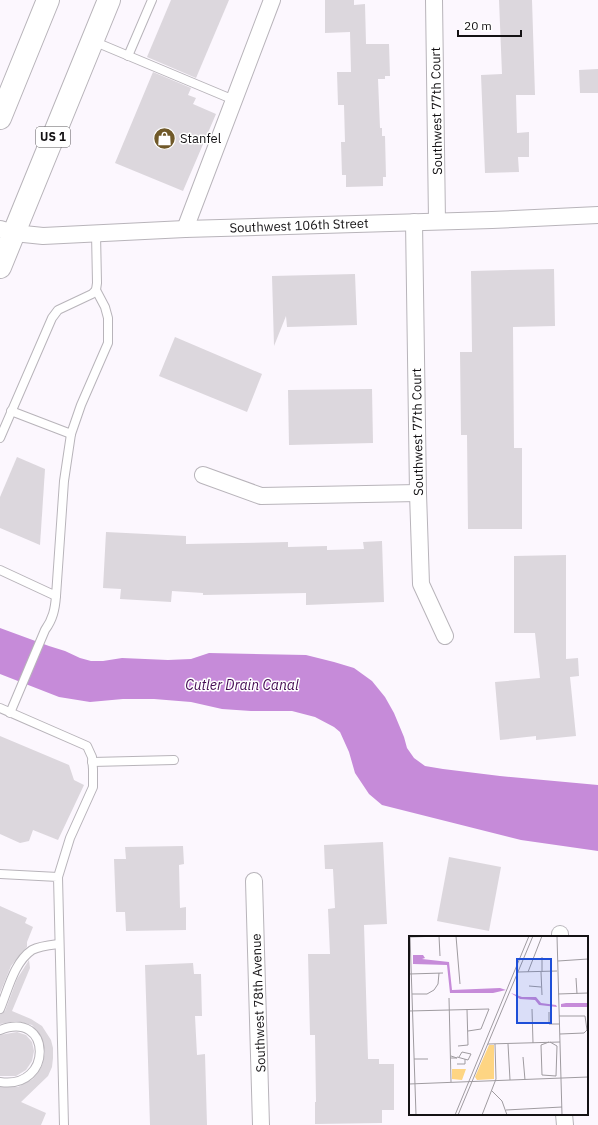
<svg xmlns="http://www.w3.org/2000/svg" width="598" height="1125" font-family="'IBM Plex Sans',sans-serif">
<rect width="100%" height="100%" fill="#fcf7fe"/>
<polygon fill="#c68bd9" points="0,628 49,646 65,651 80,658 91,661 103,661 122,658 168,660 191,659 209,653 306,655 334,662 354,668 372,681 385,697 394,713 404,737 407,748 414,758 425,766 443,769 500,776 598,785 598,851 521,840 382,805 369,794 355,773 349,752 340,732 334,727 315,717 292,711 251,711 222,709 191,702 154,699 123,699 90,702 59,697 0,674"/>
<g fill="#dcd7dd">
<polygon points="171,0 229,0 196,78 147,57"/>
<polygon points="325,0 354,0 354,5 365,4 366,44 389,44 390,76 385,76 385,79 378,79 380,128 382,128 382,136 385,136 386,177 383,177 383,186 346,187 346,175 342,175 341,142 345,142 344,105 338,105 337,72 351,72 350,32 325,33"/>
<polygon points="499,0 532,0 535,95 516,95 517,133 529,132 529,157 518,157 519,172 485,173 481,75 502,74"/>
<polygon points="598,69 598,93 580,93 579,70"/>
<polygon points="153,72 191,88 188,95 196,98 193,104 216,114 183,191 115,163"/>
<polygon points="554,269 555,326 513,327 514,448 522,448 522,529 468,529 467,435 461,435 460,352 472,352 471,271"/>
<polygon points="355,274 357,325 287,327 286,316 274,346 272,276"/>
<polygon points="175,337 262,374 247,412 159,376"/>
<polygon points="372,389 373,443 289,445 288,390"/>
<polygon points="17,457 45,469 40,545 0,528 0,497"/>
<polygon points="106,532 186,536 186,544 288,542 288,547 327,546 327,550 364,549 363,542 382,541 384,602 306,605 306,593 203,595 203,593 172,591 171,602 120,599 121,589 103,588"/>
<polygon points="566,555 566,659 578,658 579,676 570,677 576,736 536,740 536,736 500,740 495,682 540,678 535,633 514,633 514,556"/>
<polygon points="0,736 69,765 74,780 84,785 58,840 33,830 29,841 20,843 0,834"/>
<polygon points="383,842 387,924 364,925 368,1059 379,1059 379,1064 394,1064 394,1110 382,1110 382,1123 315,1124 315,1102 316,1102 315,1035 310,1035 308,954 330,954 328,909 335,908 333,869 325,869 324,845"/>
<polygon points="183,846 184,864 179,865 180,908 186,907 186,930 126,931 125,912 116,912 114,859 126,859 125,847"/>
<polygon points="449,857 501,867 489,931 437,921"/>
<polygon points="0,906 27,918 25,923 33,927 27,942 27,947 22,952 11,966 0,993"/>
<polygon points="29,960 30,968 12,1011 31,1019 42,1026 51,1040 53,1048 53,1058 52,1067 48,1076 21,1102 46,1113 41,1125 0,1125 0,1087 18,1087 33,1079 42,1066 45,1052 41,1036 32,1025 16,1021 0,1024 0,1014 5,1011 17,979"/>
<polygon points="193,963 194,974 201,974 202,1016 195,1016 197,1055 205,1054 207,1125 150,1125 145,965"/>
<polygon points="17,1032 26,1035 32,1042 34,1051 32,1061 26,1070 16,1076 0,1076 0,1035"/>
</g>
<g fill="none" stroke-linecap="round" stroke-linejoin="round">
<defs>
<g id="service">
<polyline points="93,41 234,100"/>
<polyline points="128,56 152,0"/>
<polyline points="11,411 71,434 81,405 108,343 108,318 105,307 96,290"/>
<polyline points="0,438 52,318 58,310 92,294 96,290 97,283 96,233"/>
<polyline points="0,570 56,596 64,481 71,434"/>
<polyline points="0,708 87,746 92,757 93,769 93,787 70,838 58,877"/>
<path d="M10 713 45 630C53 619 55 609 56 596"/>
<polyline points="92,762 174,760"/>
<polyline points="0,874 58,877 64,1125"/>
<path d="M0 1009C8 990 14 962 32 950 40 946 51 945 59 944"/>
<path d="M0 1030C52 1009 54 1090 0 1082"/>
</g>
<g id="minor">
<polyline points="434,0 437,221"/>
<polyline points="414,222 418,493 421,584 445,636"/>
<polyline points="0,229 14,233 43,236 185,229 492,220 598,215"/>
<polyline points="185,229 272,0"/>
<polyline points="203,475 261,496 418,493"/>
<polyline points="254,881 261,1125"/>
<polyline points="560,934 560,937"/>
<polyline points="564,1114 565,1125"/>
</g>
<g id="trunk">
<polyline points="0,118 48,0"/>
<polyline points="0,267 109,0"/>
</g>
</defs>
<use href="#service" stroke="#b8b4ba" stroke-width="10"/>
<use href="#minor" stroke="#b8b4ba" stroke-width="18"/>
<use href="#trunk" stroke="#b8b4ba" stroke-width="24"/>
<use href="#service" stroke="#fff" stroke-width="8"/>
<use href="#minor" stroke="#fff" stroke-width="16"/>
<use href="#trunk" stroke="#fff" stroke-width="22"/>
</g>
<defs>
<symbol id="shop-disc" viewBox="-11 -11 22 22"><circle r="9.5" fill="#705929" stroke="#fff"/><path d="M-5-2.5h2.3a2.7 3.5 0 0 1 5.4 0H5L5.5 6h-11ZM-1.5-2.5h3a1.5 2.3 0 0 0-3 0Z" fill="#fff"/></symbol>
</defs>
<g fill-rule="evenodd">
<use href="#shop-disc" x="152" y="126" width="25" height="25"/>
</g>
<g text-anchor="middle" stroke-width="3" stroke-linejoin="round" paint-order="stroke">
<rect fill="#fff" stroke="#5a595a" stroke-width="1" x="36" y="127" width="34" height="20" rx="3"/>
<g font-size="12" font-weight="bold" fill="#141214">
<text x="53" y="141">US 1</text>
</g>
<g font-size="13" fill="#141214" stroke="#fff">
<text transform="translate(436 111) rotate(-91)" y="5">Southwest 77th Court</text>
<text transform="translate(299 225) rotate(-2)" y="5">Southwest 106th Street</text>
<text transform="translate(417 432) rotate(-91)" y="5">Southwest 77th Court</text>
<text transform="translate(258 1003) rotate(-92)" y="5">Southwest 78th Avenue</text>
</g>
<g font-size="13" fill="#141214" stroke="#fff" text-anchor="start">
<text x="180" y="143">Stanfel</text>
</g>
<g font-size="14" font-style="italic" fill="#450d54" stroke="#fff">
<text x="242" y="690">Cutler Drain Canal</text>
</g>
</g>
<g transform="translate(409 936)">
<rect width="179" height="179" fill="#fcf7fe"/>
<path d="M80 109H85V143L68 144 66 141ZM43 133H57L53 144 43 143Z" fill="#fed583"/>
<path d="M4 19H14L16 22 13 23 40 26 43 54 91 52 97 54 84 57H41L38 29 4 28ZM102 57 113 61H127L132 67 147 69 148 71 130 69 126 64 111 63ZM179 67V71H152V68L157 67Z" fill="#c68bd9"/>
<path fill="none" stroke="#9f9ba0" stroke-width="1" d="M1 0 7 179M30 0 31 20M47 0 51 48M56 0H69M148 0 153 179M1 1 31 0M133 21V36M149 25 179 23M109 36 148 35M119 36 133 0M132 36 133 59M0 38 34 37M167 42 168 58M120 50 132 51M3 58H18L25 54 29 48 30 37M149 58 179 57M40 62 42 146M123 73 124 107M0 75 80 73 72 93 59 95M140 76V88H150M150 80H176L178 94 175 97 151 98M140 106 132 109 133 139 147 140 148 110 141 106M79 108 151 106M99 108 101 144M49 110 59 109 58 73M48 121 59 124 62 118 53 116 50 121M114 121 116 144M41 122H48L42 120M5 123H19M48 128H56V123M0 148 179 141M83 155 93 165 98 179M97 174 153 171M46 179 120 0M49 179 124 0M73 179 87 143 86 108"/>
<path fill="#1d4ed8" fill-opacity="0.15" stroke="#1d4ed8" stroke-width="2" d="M108 23H142V87H108Z"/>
<rect width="179" height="179" fill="none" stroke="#141214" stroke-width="2"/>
</g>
<path d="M458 30v6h63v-6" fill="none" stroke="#141214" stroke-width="2"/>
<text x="464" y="30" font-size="12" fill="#141214" stroke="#ffffff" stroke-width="3" paint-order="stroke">20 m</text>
</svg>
